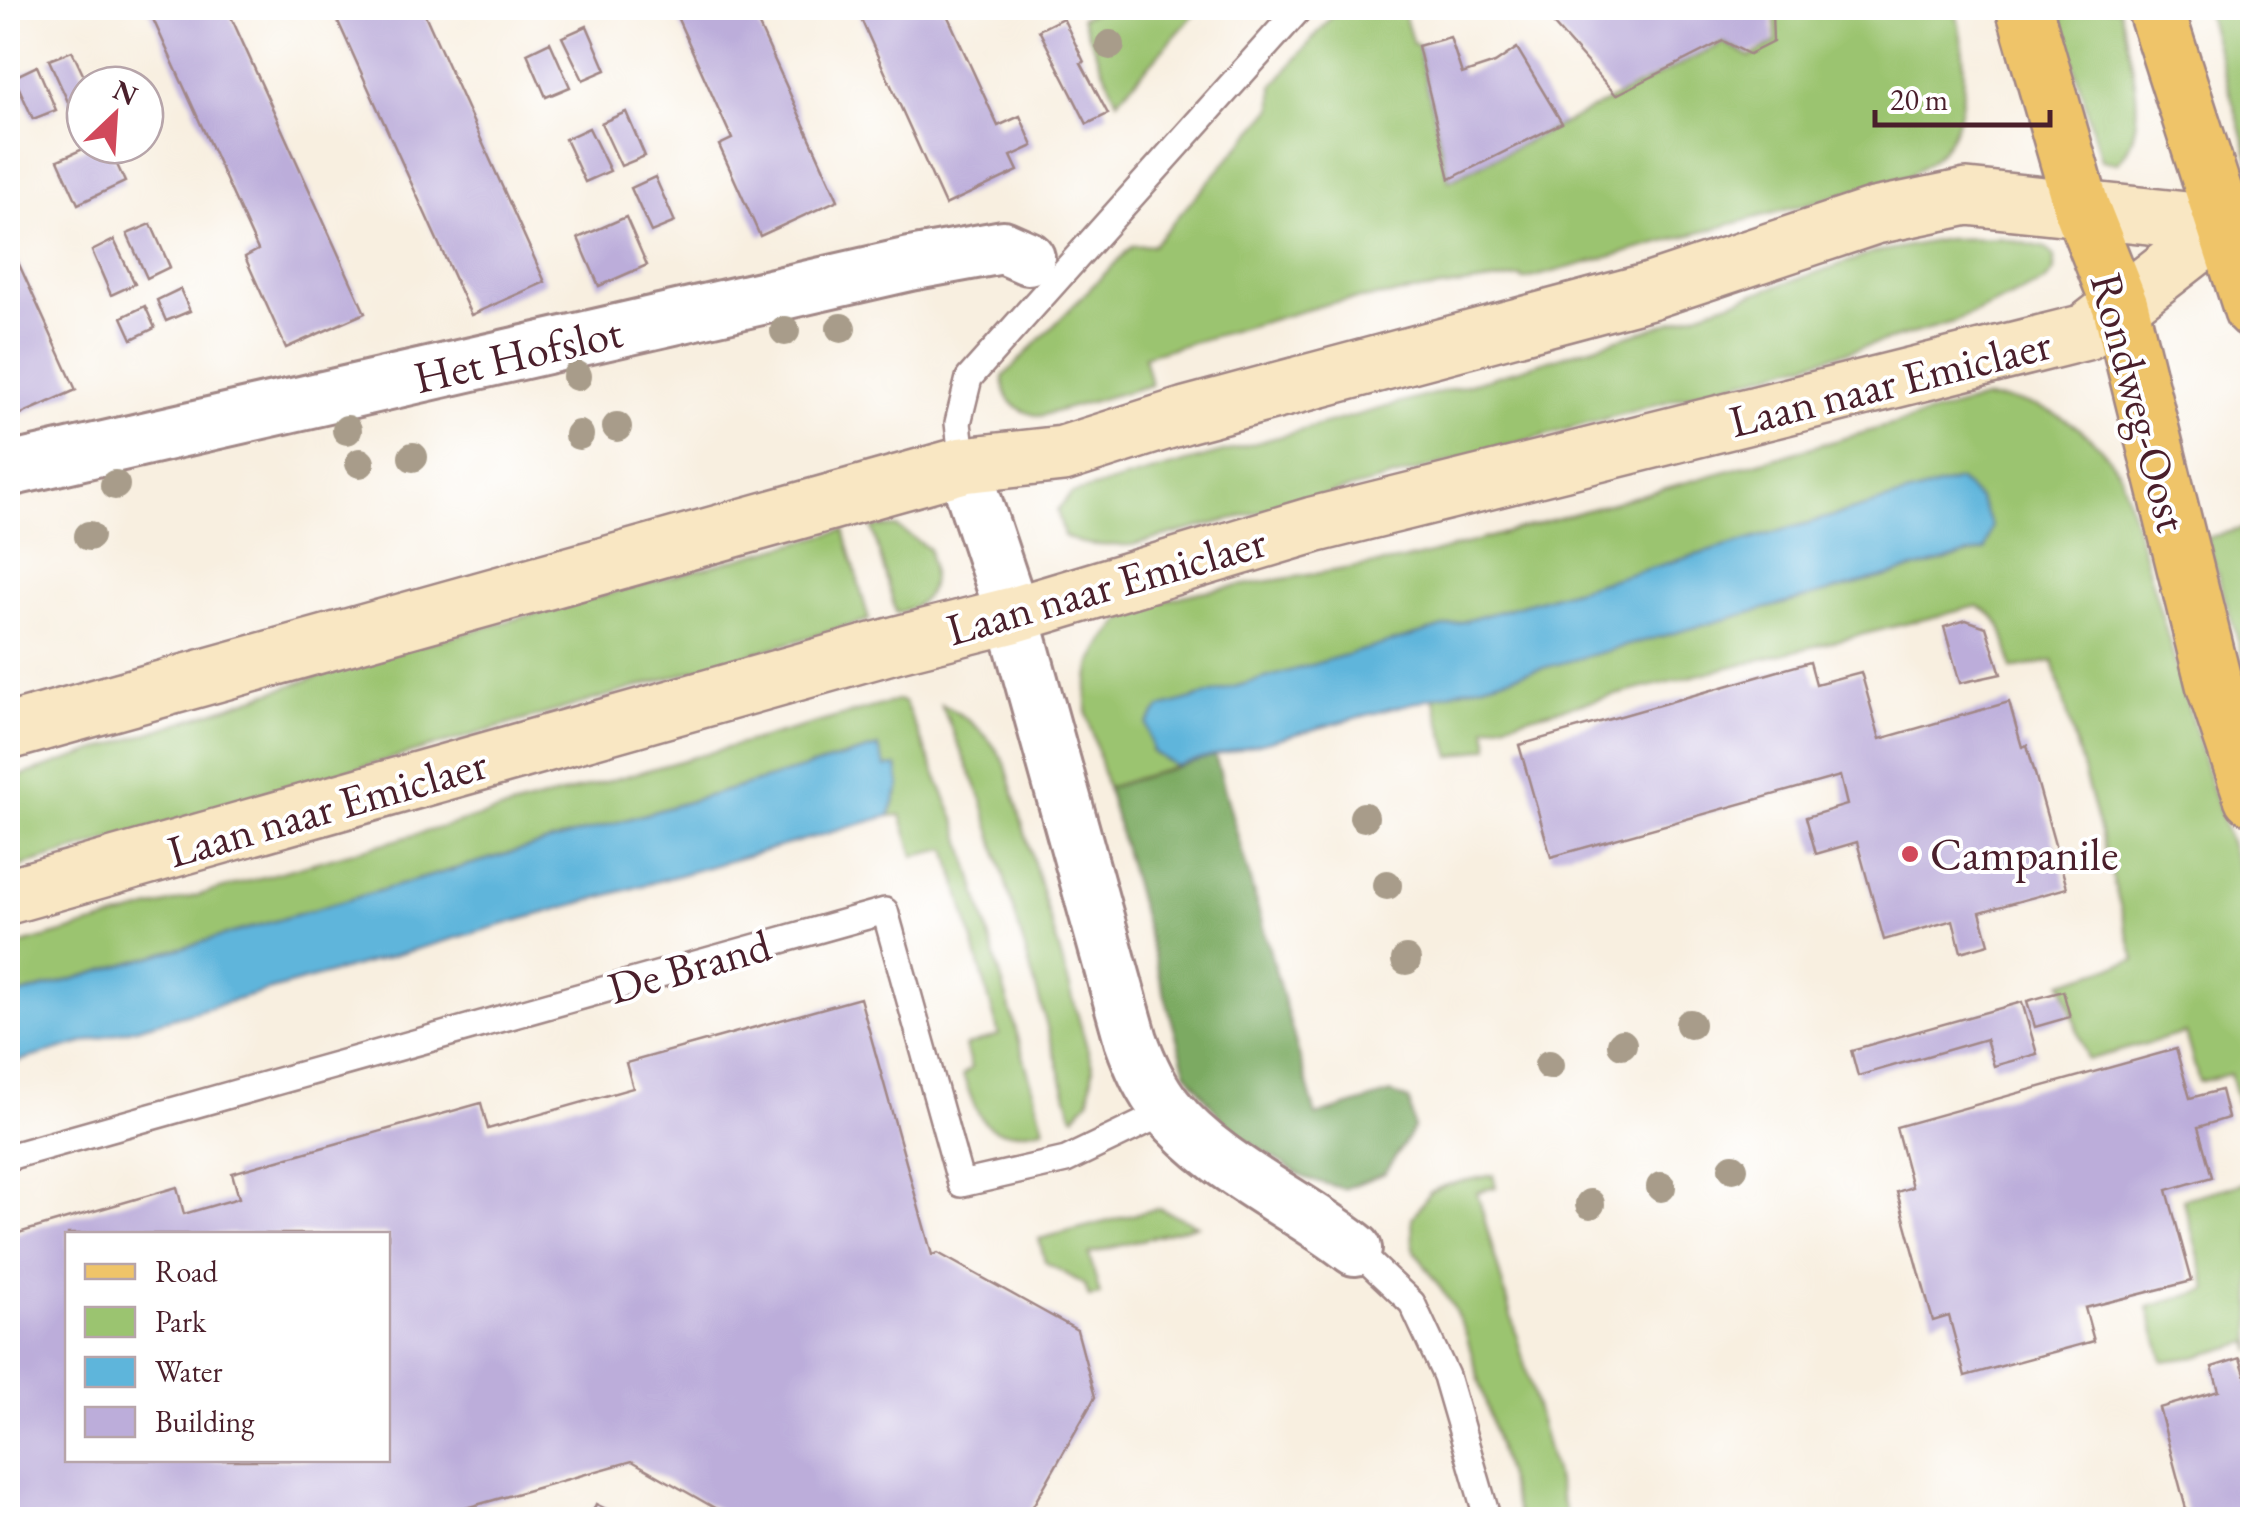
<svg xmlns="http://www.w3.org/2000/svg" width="2260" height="1527" font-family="'EB Garamond',serif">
<rect width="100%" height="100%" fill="#fff"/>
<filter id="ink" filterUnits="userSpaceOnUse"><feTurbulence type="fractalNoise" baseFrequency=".01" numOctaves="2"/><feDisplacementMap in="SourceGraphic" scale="20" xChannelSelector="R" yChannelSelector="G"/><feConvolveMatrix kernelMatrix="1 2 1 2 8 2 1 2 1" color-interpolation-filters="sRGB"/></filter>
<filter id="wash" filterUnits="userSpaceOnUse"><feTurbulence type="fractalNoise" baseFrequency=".0048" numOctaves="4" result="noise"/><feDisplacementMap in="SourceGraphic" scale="40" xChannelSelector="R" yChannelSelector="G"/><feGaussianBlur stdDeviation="2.25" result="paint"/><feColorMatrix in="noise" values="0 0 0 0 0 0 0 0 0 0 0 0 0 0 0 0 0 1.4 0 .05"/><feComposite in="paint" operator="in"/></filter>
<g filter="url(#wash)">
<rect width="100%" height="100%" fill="#f8efe0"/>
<g fill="#9bc470" stroke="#72724e" stroke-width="2.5">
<polygon points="1103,8 1200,8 1117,101 1081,18"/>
<path d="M1339 8H1402L1413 44H1417L1449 181 1724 43 1750 57 1776 42 1775 13 1766 8H1955C1966 49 1972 119 1940 152 1931 162 1918 169 1908 177L1523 280 1522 277 1331 303 1144 356 1151 385 1040 416C1018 412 1003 401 1003 377L1132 246 1153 245 1273 108V86Z"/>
<path d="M2058 8H2119C2129 53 2154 126 2117 163L2101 160Z"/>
<polygon points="2205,8 2252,8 2252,167"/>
<path d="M2000 238 2046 248 2054 257V271L2045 282 1954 322 1380 481 1132 545C1108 545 1085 548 1064 536L1057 510 1071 494 1484 380 1647 330 1877 252 1946 239Z"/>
<path d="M1984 399C2045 399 2088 424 2121 475L2212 789 2252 906V1155L2230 1074 2199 1082 2185 1033 2087 1060 2062 982 2135 960 2053 661 2012 669C2005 641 2006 619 1978 606L1486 727 1489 747 1451 757 1433 697 1985 550 1152 752 1176 766 1107 788 1087 713V688L1092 663 1105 640 1122 620 1143 606 1200 592 1415 558Z"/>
<polygon points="2252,526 2252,686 2206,538"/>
<path d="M872 527H897L929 549C936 584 934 603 896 613Z"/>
<polygon points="844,530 869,620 8,870 8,780 379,656"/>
<path d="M899 700 905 703 957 824 1044 1128C985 1141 981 1126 963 1075L971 1068 965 1046 999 1035 947 849 914 856 901 815 889 816 900 786 897 767 886 768 878 747 8 998V948Z"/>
<path d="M941 704C970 718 989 735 1005 763L1093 1068 1089 1099 1075 1116 1072 1114 982 800Z"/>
<polygon points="1493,1175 1496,1187 1477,1192 1567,1519 1519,1519 1465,1331 1452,1305 1413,1248 1412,1218 1430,1192 1445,1185"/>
<polygon points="2252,1181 2252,1352 2249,1342 2196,1357 2163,1361 2148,1307 2208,1290 2183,1199"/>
<polygon points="1159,1208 1197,1225 1089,1254 1100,1295 1089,1297 1085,1285 1045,1262 1039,1239"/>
</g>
<polygon fill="#7caa62" stroke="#636446" stroke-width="2.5" points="1215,755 1316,1116 1391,1093 1409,1100 1414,1128 1385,1173 1344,1189 1305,1178 1239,1136 1222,1120 1186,1071 1107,788"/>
<g fill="#5eb5db" stroke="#546a83" stroke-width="2.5">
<polygon points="1959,480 1979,499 1992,526 1985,550 1176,766 1153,752 1147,724 1160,708"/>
<polygon points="878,747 886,767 897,766 900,786 889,816 8,1064 8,998"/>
</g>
<g id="blocks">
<g fill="#bcadda" fill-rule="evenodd">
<polygon points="148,8 227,8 365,313 286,348 245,257 258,250"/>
<polygon points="332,8 422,8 545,282 471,315"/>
<polygon points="673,8 751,8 838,200 760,236 719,145 732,139"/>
<polygon points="856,8 944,8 998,126 1020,116 1033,146 1011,156 1018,171 945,205"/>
<polygon points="1539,8 1712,8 1724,15 1738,8 1762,8 1772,13 1773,42 1749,54 1723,41 1616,95"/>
<polygon points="1063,18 1084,62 1081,63 1108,114 1087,124 1039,30"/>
<polygon points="587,26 606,70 583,80 562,37"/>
<polygon points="1450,37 1462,74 1495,63 1517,48 1562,123 1450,179 1418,46"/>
<polygon points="550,42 570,87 546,97 527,53"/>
<polygon points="72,51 88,85 85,85 85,96 69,104 49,60"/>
<polygon points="37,66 56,110 33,119 14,77"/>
<polygon points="626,112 645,156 621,166 601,123"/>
<polygon points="589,128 610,171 585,182 565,139"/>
<polygon points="92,145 108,145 125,182 78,204 58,160"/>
<polygon points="655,177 675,222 651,232 631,188"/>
<polygon points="626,217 647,265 599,286 578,238"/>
<polygon points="151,224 170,267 147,278 127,234"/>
<polygon points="8,240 76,390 8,420"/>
<polygon points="114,240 135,284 111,295 92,251"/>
<polygon points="180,289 190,311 166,321 157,300"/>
<polygon points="145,306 155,328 132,339 122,317"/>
<polygon points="1966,620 1986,627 2001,674 1960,683 1944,627"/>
<polygon points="1810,662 1816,684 1861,672 1880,739 2009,702 2022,747 2027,745 2067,888 1980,912 1989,944 1961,952 1953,920 1884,940 1857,842 1816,854 1806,817 1847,805 1840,776 1551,857 1519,745"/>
<polygon points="2063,991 2070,1017 2035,1027 2027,1001"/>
<path d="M860 998 932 1255 938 1253 1077 1330 1095 1397 1025 1520H736L632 1461 423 1520H8V1236L177 1187 184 1214 239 1198 232 1173 481 1103 488 1129 633 1088 626 1063ZM68 1234H388V1460H68Z"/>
<polygon points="2022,1002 2037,1054 1994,1066 1986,1039 1858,1076 1851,1050"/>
<polygon points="2176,1049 2190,1098 2221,1090 2228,1118 2198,1127 2212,1177 2167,1190 2192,1281 2085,1308 2094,1341 1965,1376 1949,1316 1933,1321 1897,1192 1912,1187 1896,1127"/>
<polygon points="2240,1358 2248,1383 2252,1382 2252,1520 2189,1520 2159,1408 2219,1391 2212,1367"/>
<polygon points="596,1504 629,1520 589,1520"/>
</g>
</g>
</g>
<g filter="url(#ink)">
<use href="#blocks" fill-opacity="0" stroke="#a18786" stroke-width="2.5"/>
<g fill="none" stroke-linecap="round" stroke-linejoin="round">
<defs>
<g id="lane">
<polyline points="963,465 958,423 969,378 1300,8"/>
<polyline points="8,1157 885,911 961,1184 1066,1160 1168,1111"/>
<polyline points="1355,1249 1412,1303 1446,1376 1488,1520"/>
</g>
<g id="street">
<path d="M963 465 1013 615 1131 1040C1140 1065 1150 1088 1167 1109 1213 1167 1297 1203 1355 1249"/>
<polyline points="8,470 910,264 1003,247 1028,258"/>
</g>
<g id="secondary">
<polyline points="8,732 963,465 1063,454 1186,415 1650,291 1875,216 1967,197 2225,224"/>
<polyline points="8,896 898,644 1013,615 1313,525 2086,332 2225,224"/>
</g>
<g id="primary">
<polyline points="2024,8 2082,209 2120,305 2214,684 2252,797"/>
<polyline points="2155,8 2252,310"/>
</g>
</defs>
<use href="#lane" stroke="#a18786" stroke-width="30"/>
<use href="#street" stroke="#a18786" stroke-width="58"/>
<use href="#secondary" stroke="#a18786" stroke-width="60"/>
<use href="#primary" stroke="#a18786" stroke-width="60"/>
<use href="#lane" stroke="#fff" stroke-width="25"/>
<use href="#street" stroke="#fff" stroke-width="52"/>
<use href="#secondary" stroke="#f9e7c3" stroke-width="55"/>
<use href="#primary" stroke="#efc469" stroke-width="55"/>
</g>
<g fill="#a89c8a">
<circle cx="1110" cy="45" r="15"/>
<circle cx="841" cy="328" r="15"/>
<circle cx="785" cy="331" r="15"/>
<circle cx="577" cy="376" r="15"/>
<circle cx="617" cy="427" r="15"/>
<circle cx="347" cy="430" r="15"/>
<circle cx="579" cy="435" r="15"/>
<circle cx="413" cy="457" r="15"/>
<circle cx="360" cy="463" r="15"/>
<circle cx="115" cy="485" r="15"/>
<circle cx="89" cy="536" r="15"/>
<circle cx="1364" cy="817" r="15"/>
<circle cx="1387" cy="885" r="15"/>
<circle cx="1406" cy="960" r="15"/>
<circle cx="1690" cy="1024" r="15"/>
<circle cx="1622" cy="1044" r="15"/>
<circle cx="1549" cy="1065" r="15"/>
<circle cx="1733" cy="1168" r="15"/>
<circle cx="1661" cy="1187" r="15"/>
<circle cx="1590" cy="1204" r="15"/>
</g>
</g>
<circle fill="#d1495b" stroke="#fff" stroke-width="4" cx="1910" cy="854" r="10"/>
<g text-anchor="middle" stroke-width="8" stroke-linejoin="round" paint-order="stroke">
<g font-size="45" fill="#4a1f2b" stroke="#fff">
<text transform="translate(518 354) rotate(-13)" y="16">Het Hofslot</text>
<text transform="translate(1890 382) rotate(-14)" y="16">Laan naar Emiclaer</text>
<text transform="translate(2140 402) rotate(75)" y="16">Rondweg-Oost</text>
<text transform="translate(1106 585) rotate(-16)" y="16">Laan naar Emiclaer</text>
<text transform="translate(327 807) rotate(-16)" y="16">Laan naar Emiclaer</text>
<text transform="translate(689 966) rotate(-16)" y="16">De Brand</text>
</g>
<g font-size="45" fill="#4a1f2b" stroke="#fff" text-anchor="start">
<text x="1930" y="870">Campanile</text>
</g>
</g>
<rect width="2260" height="1527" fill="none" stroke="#fff" stroke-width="40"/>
<rect x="65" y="1232" width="325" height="230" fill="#ffffff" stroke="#b7a5aa" stroke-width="2.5"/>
<rect x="85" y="1264" width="50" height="15" fill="#efc469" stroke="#b7a5aa" stroke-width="2.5"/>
<text x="155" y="1282" font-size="30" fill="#4a1f2b">Road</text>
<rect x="85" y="1307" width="50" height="30" fill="#9bc470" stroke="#b7a5aa" stroke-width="2.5"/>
<text x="155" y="1332" font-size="30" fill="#4a1f2b">Park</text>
<rect x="85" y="1357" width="50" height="30" fill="#5eb5db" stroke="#b7a5aa" stroke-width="2.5"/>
<text x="155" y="1382" font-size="30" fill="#4a1f2b">Water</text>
<rect x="85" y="1407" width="50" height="30" fill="#bcadda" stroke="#b7a5aa" stroke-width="2.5"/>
<text x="155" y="1432" font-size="30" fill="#4a1f2b">Building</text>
<g transform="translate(115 115) rotate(25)"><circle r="48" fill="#ffffff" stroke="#b7a5aa" stroke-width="2.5"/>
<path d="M0-8L18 38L0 25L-18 38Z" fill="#d1495b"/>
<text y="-15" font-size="28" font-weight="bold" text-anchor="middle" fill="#4a1f2b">N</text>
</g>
<path d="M1875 110v15h175v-15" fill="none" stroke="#4a1f2b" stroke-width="5"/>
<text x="1890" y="110" font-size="30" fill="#4a1f2b" stroke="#ffffff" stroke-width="8" paint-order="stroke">20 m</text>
</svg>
